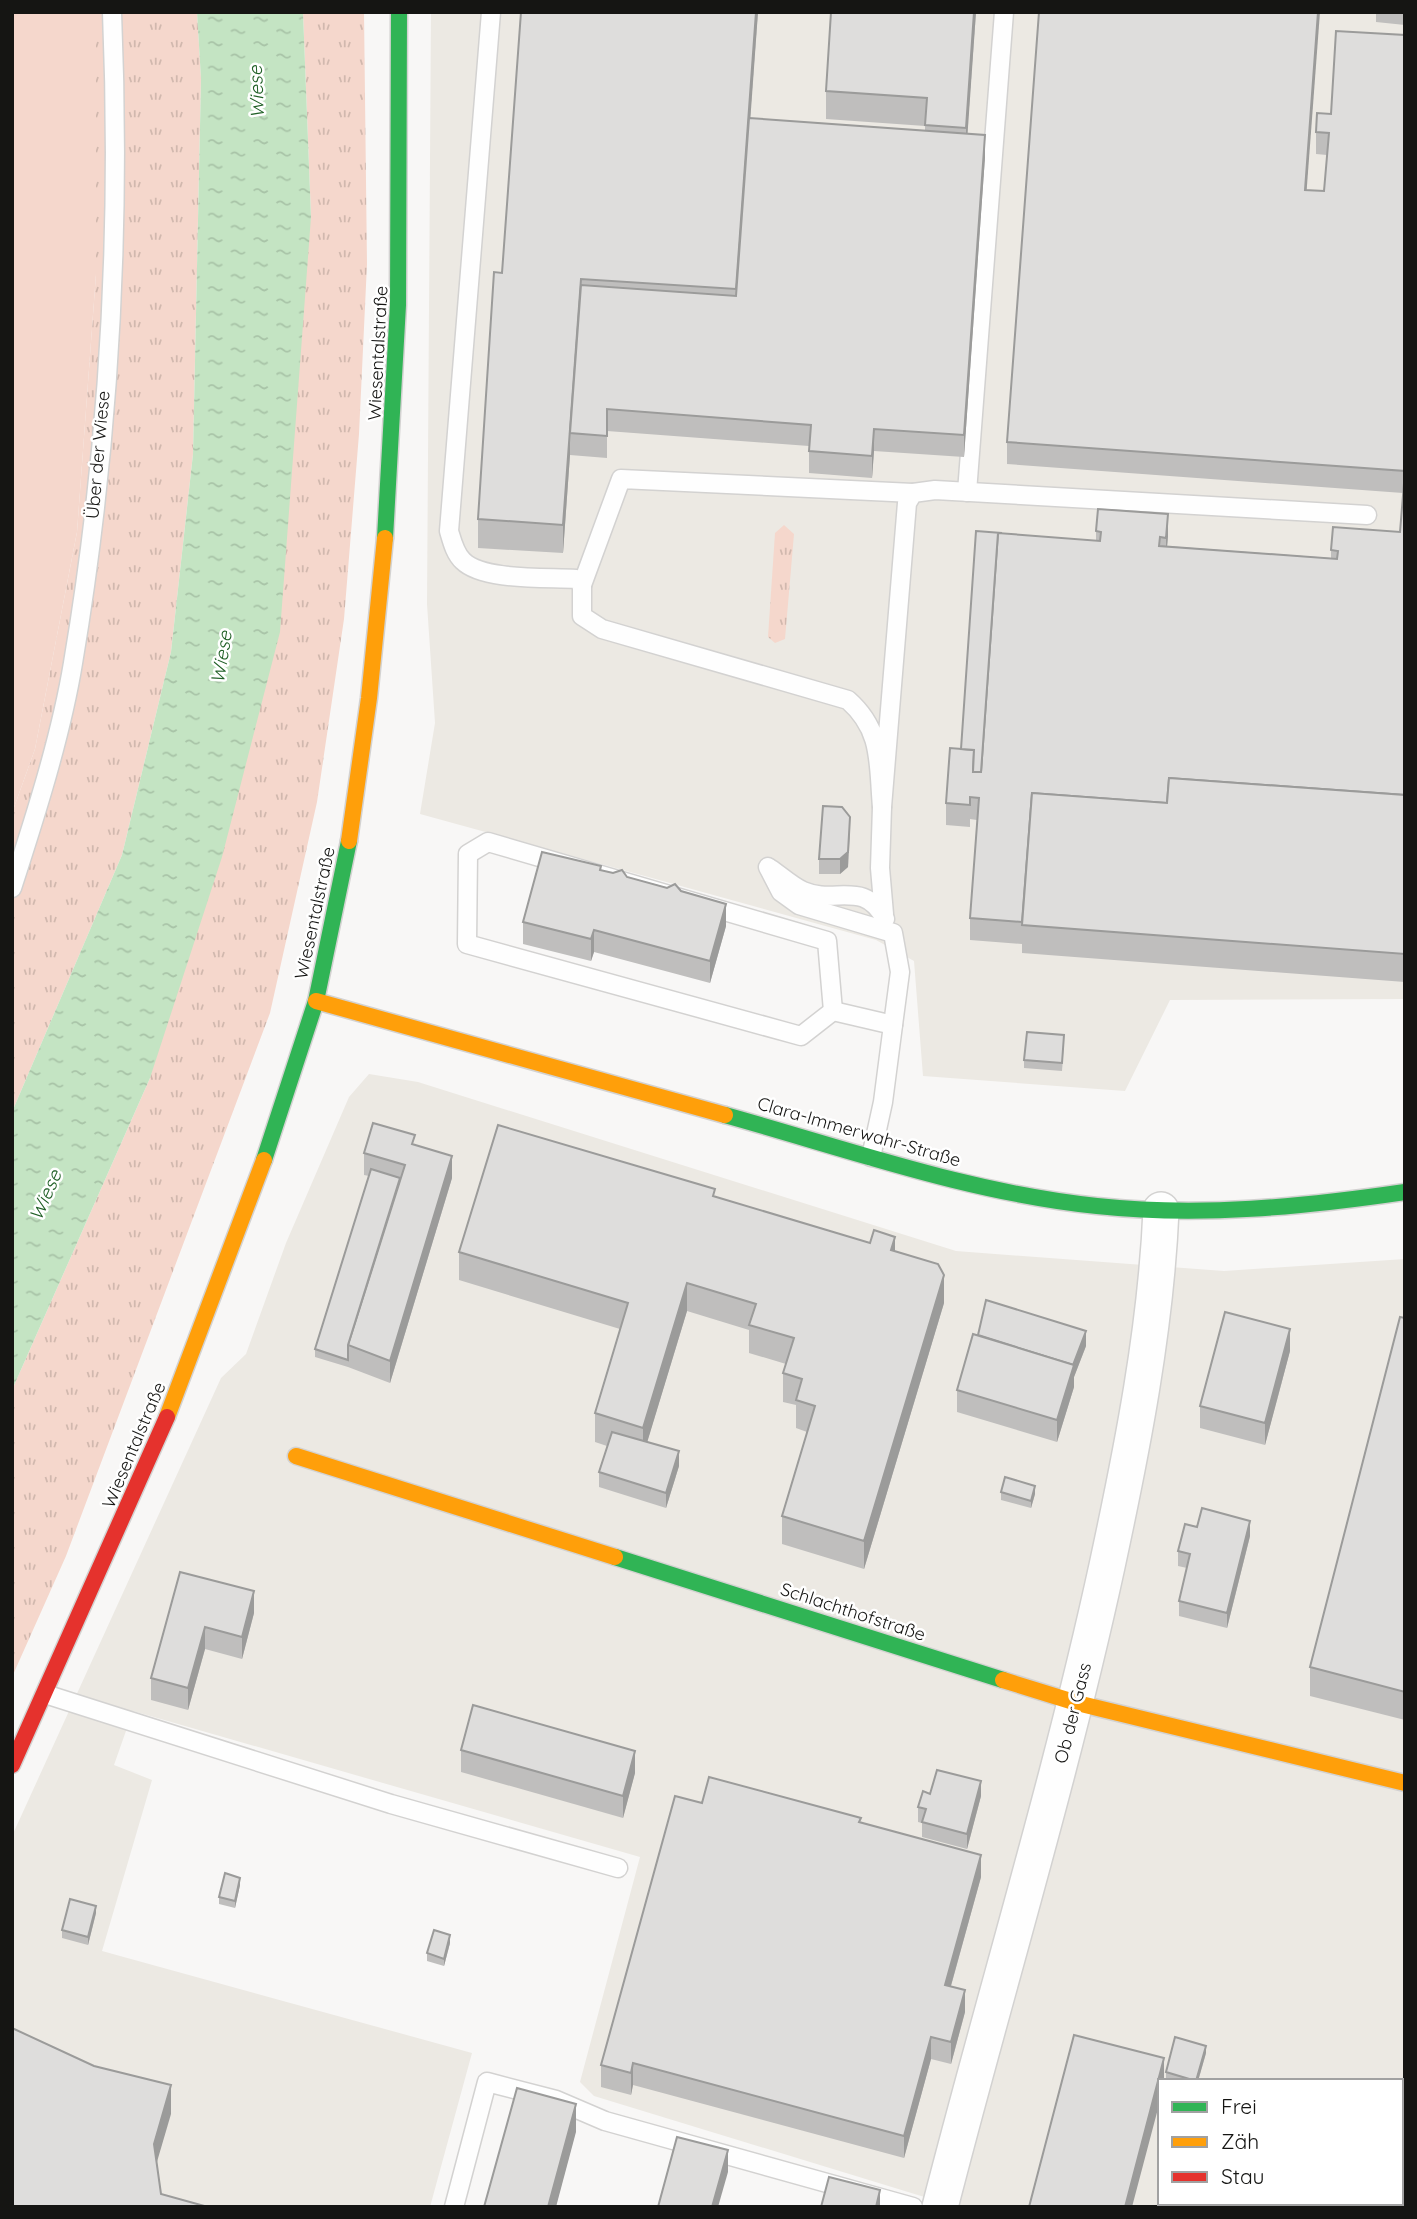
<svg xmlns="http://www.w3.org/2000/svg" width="1417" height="2219" font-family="Quicksand,sans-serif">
<defs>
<pattern id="grass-tufts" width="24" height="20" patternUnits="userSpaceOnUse" patternTransform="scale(1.75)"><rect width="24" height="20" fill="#f5d7cc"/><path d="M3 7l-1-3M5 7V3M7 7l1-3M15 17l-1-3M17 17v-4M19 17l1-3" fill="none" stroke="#d1b8ae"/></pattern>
<pattern id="water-ripples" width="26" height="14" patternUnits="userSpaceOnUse" patternTransform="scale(1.75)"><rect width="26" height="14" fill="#c4e4c3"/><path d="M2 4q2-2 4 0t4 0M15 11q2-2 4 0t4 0" fill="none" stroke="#a8c3a7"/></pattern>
</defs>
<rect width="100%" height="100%" fill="#f8f7f6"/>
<g fill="#ece9e3" fill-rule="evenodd">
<polygon points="431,12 1405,12 1405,999 1170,1000 1125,1091 923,1076 914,961 876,940 420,814 435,723 427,604"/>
<path d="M369 1074 418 1082 956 1251 1224 1271 1405 1259V2207H957L594 2096 580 2082 640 1857 133 1711 114 1765 152 1780 102 1951 472 2053 430 2207H12V1836L221 1378 246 1354 286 1243 349 1097ZM1160 2081H1401V2203H1160Z"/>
</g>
<g fill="url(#grass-tufts)">
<polygon points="96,12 197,12 201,78 193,454 171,652 122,855 12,1112 12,813 35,749 77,532 96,274"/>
<polygon points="303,12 364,12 367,264 359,434 344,619 317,802 270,1013 66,1556 12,1677 12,1390 150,1078 311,217"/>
<polygon points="784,525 794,534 785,639 775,643 768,637 775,533"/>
</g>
<polygon fill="#f5d7cc" points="12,12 96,12 96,274 77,532 35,749 12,813"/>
<polygon fill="url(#water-ripples)" points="197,12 303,12 311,217 280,632 222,857 150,1078 12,1390 12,1112 122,855 171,652 193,454 201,79"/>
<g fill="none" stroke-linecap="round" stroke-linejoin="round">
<defs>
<g id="lane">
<path d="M491 12 449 531C452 541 455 554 463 561 483 581 548 577 576 579L582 585V616L602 629 848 700C883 731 878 763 882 807L907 503 913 493 935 490 1367 515"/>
<polyline points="967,492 1004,12"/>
<polyline points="582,585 621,479 913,493"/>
<polyline points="882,807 880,868 884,914"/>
<polygon points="488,842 827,941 833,1011 801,1036 467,944 468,854"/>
<polyline points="768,867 781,892 799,905 893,933 900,972 893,1025"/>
<path d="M771 869C781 876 792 886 803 891 835 905 864 879 885 919"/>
<path d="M12 888C35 817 61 736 73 663 109 450 121 228 112 12"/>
<polyline points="833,1011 893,1025 883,1102 871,1157"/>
<polyline points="45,1694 391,1804 618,1868"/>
<polyline points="454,2207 487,2082 556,2100 605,2121 913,2207"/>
</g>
<path id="street" d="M940 2207C995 1993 1060 1782 1107 1566 1132 1450 1156 1329 1161 1210"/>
<g id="fast">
<polyline points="385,538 398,305 399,12"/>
<path d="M725 1115C847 1149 970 1193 1097 1206 1200 1217 1303 1207 1405 1192"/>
<polyline points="264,1160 316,1001 349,841"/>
<polyline points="615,1557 1003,1680"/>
</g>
<g id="slow">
<polyline points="349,841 369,698 385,538"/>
<polyline points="316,1001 725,1115"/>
<polyline points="167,1417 264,1160"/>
<polyline points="296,1456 615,1557"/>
<polyline points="1003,1680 1077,1703 1405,1783"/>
</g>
<polyline id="jam" points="12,1765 167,1417"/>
</defs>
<use href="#lane" stroke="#d3d2d1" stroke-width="21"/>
<use href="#street" stroke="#d3d2d1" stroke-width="38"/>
<use href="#fast" stroke="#d3d2d1" stroke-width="19"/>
<use href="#slow" stroke="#d3d2d1" stroke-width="19"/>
<use href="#jam" stroke="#d3d2d1" stroke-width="19"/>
<use href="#lane" stroke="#fefefe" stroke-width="18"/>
<use href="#street" stroke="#fefefe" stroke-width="35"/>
<use href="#fast" stroke="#30b455" stroke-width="16"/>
<use href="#slow" stroke="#ff9f0a" stroke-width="16"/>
<use href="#jam" stroke="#e5322d" stroke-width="16"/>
</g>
<g fill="#bfbebd">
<polygon points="521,12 758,12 750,118 925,131 925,126 826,119 826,91 831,12 976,12 967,134 985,157 964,457 874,451 872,478 809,473 809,446 607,431 607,458 570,455 563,553 478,548 478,519 502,273"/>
<polygon points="1376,12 1405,12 1405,25 1376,22"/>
<polygon points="1405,35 1405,982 1022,953 1022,944 970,940 970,918 977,820 970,819 970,827 946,825 946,803 961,749 1096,540 1096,531 1168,536 1167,546 1331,558 1331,550 1400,532 1403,493 1007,464 1007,442 1307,190 1324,191 1327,155 1316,154 1316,132 1331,114"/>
<polygon points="850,832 848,867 840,874 819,874 819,859"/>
<polygon points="601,870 681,891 726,926 710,983 594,952 591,961 523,944 523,922"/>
<polygon points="1064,1043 1062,1071 1024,1068 1024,1060"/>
<polygon points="415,1145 452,1178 390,1383 348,1367 315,1357 315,1349 369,1176 364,1175 364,1153"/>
<polygon points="715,1197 895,1251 944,1303 864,1569 782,1544 782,1516 807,1432 796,1428 796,1405 783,1402 783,1373 786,1364 749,1353 749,1330 687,1311 647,1442 679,1466 666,1508 599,1487 599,1472 607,1446 595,1442 595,1413 620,1329 459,1280 459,1252"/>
<polygon points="1405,1318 1405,1720 1310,1696 1310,1667"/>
<polygon points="978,1335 1086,1346 1074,1377 1074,1387 1057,1442 957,1412 957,1390"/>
<polygon points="1290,1351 1265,1445 1200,1428 1200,1406"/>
<polygon points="1001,1492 1035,1494 1031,1508 1001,1500"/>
<polygon points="1197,1527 1250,1536 1227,1628 1179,1616 1179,1601 1187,1568 1178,1566 1178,1551"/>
<polygon points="180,1572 254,1613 242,1659 205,1649 188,1710 151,1700 151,1678"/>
<polygon points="461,1750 635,1773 623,1818 461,1772"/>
<polygon points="930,1794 981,1796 967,1849 922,1837 922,1823 918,1822 918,1807"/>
<polygon points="702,1803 861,1823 981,1877 951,1986 965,2012 951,2064 931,2059 904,2158 633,2085 631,2095 601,2087 601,2065"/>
<polygon points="240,1885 235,1908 219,1904 219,1897"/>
<polygon points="96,1913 88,1945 62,1938 62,1930"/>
<polygon points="450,1943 444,1966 427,1961 427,1953"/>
<polygon points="1206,2053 1198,2081 1166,2080 1166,2072"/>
</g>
<g fill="#9b9b9a">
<polygon points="756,12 758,12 736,318 736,289"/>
<polygon points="974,12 976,12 966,156 966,128"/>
<polygon points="1318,12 1320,12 1305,212 1305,190"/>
<polygon points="985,135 985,157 964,457 964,435"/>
<polygon points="581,279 570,433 570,455 563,553 563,525"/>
<polygon points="874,429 874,451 872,478 872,456"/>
<polygon points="1168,514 1168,536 1166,560 1166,538"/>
<polygon points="850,817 848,867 840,874 840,859"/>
<polygon points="726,904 726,926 710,983 710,961"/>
<polygon points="594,930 594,952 591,961 591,939"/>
<polygon points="452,1156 452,1178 390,1383 390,1361"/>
<polygon points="895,1237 895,1265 891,1250"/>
<polygon points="944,1275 944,1303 864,1569 864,1541"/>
<polygon points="687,1283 687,1311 643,1456 643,1428"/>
<polygon points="1290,1329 1290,1351 1265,1445 1265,1423"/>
<polygon points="1086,1331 1086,1346 1074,1377 1074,1387 1057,1442 1057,1420 1071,1371"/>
<polygon points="679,1451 679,1466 666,1508 666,1493"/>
<polygon points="1035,1486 1035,1494 1031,1508 1031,1501"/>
<polygon points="1250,1521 1250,1536 1227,1628 1227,1613"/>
<polygon points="254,1591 254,1613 242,1659 242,1637"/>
<polygon points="205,1627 205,1649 188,1710 188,1688"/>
<polygon points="635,1751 635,1773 623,1818 623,1796"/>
<polygon points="981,1781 981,1796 967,1849 967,1834"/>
<polygon points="981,1855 981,1877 945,2007 945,1985"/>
<polygon points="240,1878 240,1885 235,1908 235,1901"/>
<polygon points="96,1906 96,1913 88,1945 88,1937"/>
<polygon points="450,1935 450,1943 444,1966 444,1959"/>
<polygon points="965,1990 965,2012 951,2064 951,2042"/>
<polygon points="931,2037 931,2059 904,2158 904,2136"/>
<polygon points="1206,2046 1206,2053 1198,2081 1196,2081"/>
<polygon points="1164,2058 1164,2081 1160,2081 1160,2101 1132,2207 1125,2207"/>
<polygon points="633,2063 633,2085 631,2095 631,2073"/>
<polygon points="171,2085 171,2114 154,2172 154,2144"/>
<polygon points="576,2104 576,2132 556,2207 548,2207"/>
<polygon points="728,2150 728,2172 718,2207 712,2207"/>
<polygon points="880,2190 880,2207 876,2207"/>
</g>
<g fill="#dedddc" stroke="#9b9b9a" stroke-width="2">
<polygon points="521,12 756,12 736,289 581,279 563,525 478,519 494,272 502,273"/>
<polygon points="831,12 974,12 966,128 925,125 927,98 826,91"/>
<polygon points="1039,12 1318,12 1305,190 1324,191 1329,133 1316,132 1317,113 1331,114 1336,31 1405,35 1405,795 1169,778 1167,803 1032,793 1022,922 970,918 979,798 970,797 970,805 946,803 950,748 974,750 973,772 981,772 998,533 1100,541 1101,532 1096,531 1098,509 1168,514 1166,538 1160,537 1159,546 1337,559 1338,551 1331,550 1333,527 1400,532 1405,471 1007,442"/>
<polygon points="749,118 985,135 964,435 874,429 872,456 809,451 811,425 607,409 607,436 570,433 581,285 736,296"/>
<polygon points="976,531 1002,533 998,533 981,772 973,772 974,750 961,749"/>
<polygon points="1169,778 1405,795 1405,954 1022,925 1032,793 1167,803"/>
<polygon points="823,806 842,807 850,817 848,852 840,859 819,859"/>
<polygon points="542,852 601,866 600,870 613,873 622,870 627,877 667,888 675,884 681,891 726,904 710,961 594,930 591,939 523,922"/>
<polygon points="1027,1032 1064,1035 1062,1063 1024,1060"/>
<polygon points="373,1123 415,1135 412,1144 452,1156 390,1361 348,1345 405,1165 364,1153"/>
<polygon points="498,1125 715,1189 713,1196 870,1243 874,1230 895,1237 891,1250 938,1264 944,1275 864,1541 782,1516 815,1406 796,1400 802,1379 783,1373 794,1338 749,1325 756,1304 687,1283 643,1428 595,1413 628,1303 459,1252"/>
<polygon points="371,1169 400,1178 348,1345 348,1360 315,1349"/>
<polygon points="986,1300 1086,1331 1073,1365 978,1335"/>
<polygon points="1225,1312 1290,1329 1265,1423 1200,1406"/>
<polygon points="1400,1317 1405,1318 1405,1692 1310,1667"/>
<polygon points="973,1334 1074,1365 1057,1420 957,1390"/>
<polygon points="612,1432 679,1451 666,1493 599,1472"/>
<polygon points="1005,1477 1035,1486 1031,1501 1001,1492"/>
<polygon points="1202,1508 1250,1521 1227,1613 1179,1601 1190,1554 1178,1551 1185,1524 1197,1527"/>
<polygon points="180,1572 254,1591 242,1637 205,1627 188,1688 151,1678"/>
<polygon points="473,1705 635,1751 623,1796 461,1750"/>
<polygon points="937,1770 981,1781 967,1834 922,1822 926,1809 918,1807 923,1791 930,1794"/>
<polygon points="709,1777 861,1818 859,1822 981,1855 945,1985 965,1990 951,2042 931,2037 904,2136 633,2063 631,2073 601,2065 675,1796 702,1803"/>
<polygon points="225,1873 240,1878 235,1901 219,1897"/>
<polygon points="70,1899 96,1906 88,1937 62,1930"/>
<polygon points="434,1930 450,1935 444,1959 427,1953"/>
<polygon points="12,2028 94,2066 171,2085 154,2144 161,2194 208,2207 12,2207"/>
<polygon points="1074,2035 1164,2058 1125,2207 1029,2207"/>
<polygon points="1175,2037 1206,2046 1196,2081 1166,2072"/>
<polygon points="517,2088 576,2104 548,2207 484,2207"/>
<polygon points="677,2137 728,2150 712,2207 658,2207"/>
<polygon points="829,2177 880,2190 876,2207 821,2207"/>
</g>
<g text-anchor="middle" stroke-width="5" stroke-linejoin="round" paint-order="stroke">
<g font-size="18" fill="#151513" stroke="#fff">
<text transform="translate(378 353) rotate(-87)" y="6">Wiesentalstraße</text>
<text transform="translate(98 455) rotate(-85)" y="6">Über der Wiese</text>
<text transform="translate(315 913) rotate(-78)" y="6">Wiesentalstraße</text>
<text transform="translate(859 1132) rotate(16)" y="6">Clara-Immerwahr-Straße</text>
<text transform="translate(134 1445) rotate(-67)" y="6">Wiesentalstraße</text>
<text transform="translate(853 1612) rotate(18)" y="6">Schlachthofstraße</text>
<text transform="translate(1073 1713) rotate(-76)" y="6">Ob der Gass</text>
</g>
<g font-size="19" font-style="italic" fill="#206026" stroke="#fff">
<text transform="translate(256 92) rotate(-93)" y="7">Wiese</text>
<text transform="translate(221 657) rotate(-81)" y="7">Wiese</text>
<text transform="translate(45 1195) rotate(-66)" y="7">Wiese</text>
</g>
</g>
<rect width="1417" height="2219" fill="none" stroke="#151513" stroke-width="28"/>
<rect x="1158" y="2079" width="245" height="126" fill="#ffffff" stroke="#a1a1a1" stroke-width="2"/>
<rect x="1172" y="2102" width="35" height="10" fill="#30b455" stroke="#a1a1a1" stroke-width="2"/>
<text x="1221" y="2114" font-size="21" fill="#151513">Frei</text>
<rect x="1172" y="2137" width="35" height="10" fill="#ff9f0a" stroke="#a1a1a1" stroke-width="2"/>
<text x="1221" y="2149" font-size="21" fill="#151513">Zäh</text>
<rect x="1172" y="2172" width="35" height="10" fill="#e5322d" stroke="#a1a1a1" stroke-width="2"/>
<text x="1221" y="2184" font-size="21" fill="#151513">Stau</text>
</svg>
